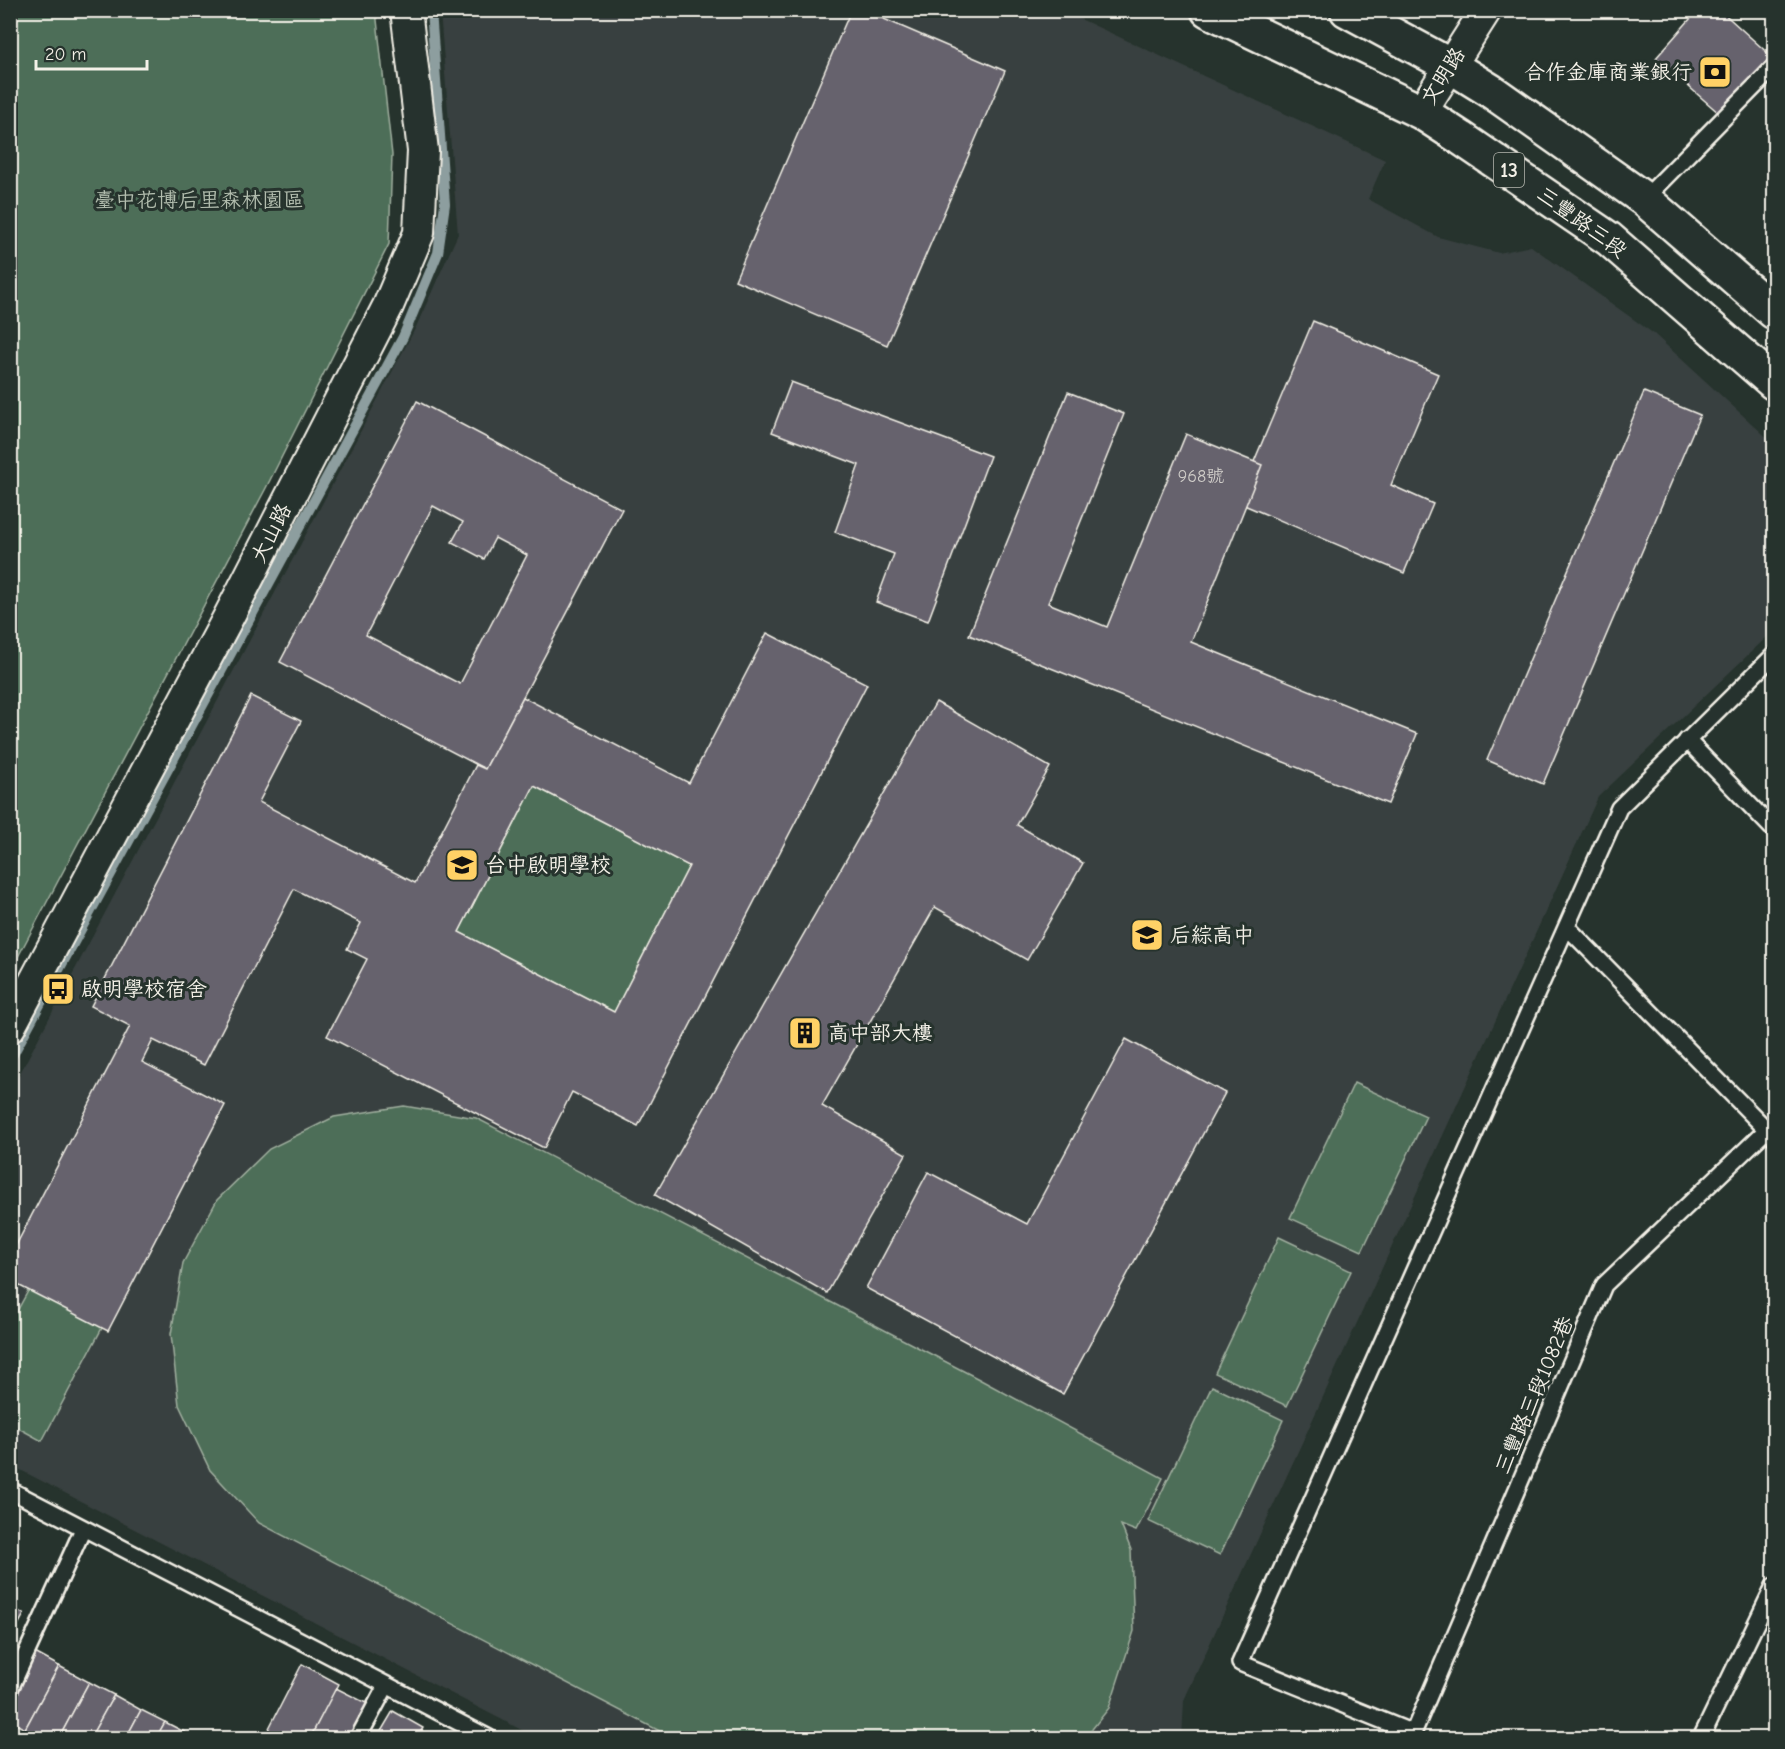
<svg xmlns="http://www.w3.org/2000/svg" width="1785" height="1749" font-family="'Comic Neue','LXGW WenKai TC',sans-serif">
<rect width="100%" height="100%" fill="#26332d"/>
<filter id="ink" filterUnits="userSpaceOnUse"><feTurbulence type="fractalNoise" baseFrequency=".0167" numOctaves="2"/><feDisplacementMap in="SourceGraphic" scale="12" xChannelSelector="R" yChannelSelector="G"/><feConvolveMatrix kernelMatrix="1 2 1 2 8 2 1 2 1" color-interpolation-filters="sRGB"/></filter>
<g filter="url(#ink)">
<polygon fill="#394140" points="440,11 1063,11 1385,160 1368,199 1438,237 1499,253 1531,246 1654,334 1774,444 1774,617 1770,634 1598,797 1184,1700 1182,1738 537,1738 11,1465 10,1092 416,327 458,234"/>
<g fill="#4e6e58" stroke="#a1b0a0" stroke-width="1.5">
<polygon points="11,10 376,11 392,155 389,244 266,488 11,970"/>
<polygon points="534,786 689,866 614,1012 459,932"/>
<polygon points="1354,1083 1426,1116 1362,1251 1290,1218"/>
<polygon points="404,1106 476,1118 977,1378 1163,1478 1136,1531 1121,1525 1131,1550 1134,1631 1109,1708 1085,1738 673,1738 259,1523 210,1470 179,1405 171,1334 183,1263 217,1200 269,1149 334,1117"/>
<polygon points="1279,1237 1351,1271 1287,1406 1215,1373"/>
<polygon points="38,1273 111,1311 42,1441 11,1424 10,1324"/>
<polygon points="1212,1386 1283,1420 1220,1555 1148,1521"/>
</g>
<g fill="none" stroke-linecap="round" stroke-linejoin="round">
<polyline stroke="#8d9e9f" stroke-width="10" points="10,1060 403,337 438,253 445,204 431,10"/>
</g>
<g fill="#66626d" stroke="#f4f1e8" stroke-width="1.5" fill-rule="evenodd">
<polygon points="851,10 863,10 1005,71 887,345 735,280"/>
<polygon points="1698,10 1720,10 1771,56 1720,114 1656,58"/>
<polygon points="1313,321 1438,374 1391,485 1433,504 1404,573 1237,502"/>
<polygon points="791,382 990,456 928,621 876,602 894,554 835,532 859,465 772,432"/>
<polygon points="1068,392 1124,414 1048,603 1107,627 1186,434 1262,465 1191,642 1417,734 1388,804 969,635"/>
<polygon points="1644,392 1700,415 1543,784 1487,760"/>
<path d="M417 401 622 509 485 769 280 662ZM433 506 463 522 452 542 484 559 495 538 527 555 460 684 366 635Z"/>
<path d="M767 633 867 684 638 1126 572 1092 544 1148 327 1036 367 959 347 949 361 923 294 889 204 1065 153 1040 142 1062 225 1105 108 1331 10 1281V1257L130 1026 91 1006 251 696 301 721 259 802 415 883 476 765 485 769 523 697 689 783ZM534 786 689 866 614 1012 459 932Z"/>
<polygon points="936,702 1050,767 1017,825 1083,863 1027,960 935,907 822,1106 906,1154 827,1293 655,1195"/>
<polygon points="1126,1039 1225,1093 1063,1394 866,1288 928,1172 1027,1224"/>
<polygon points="10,1607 24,1614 10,1640"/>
<polygon points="35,1653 59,1666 25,1729 10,1721 10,1700"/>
<polygon points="302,1664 339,1684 310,1738 271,1738 265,1736"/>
<polygon points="59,1666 89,1682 59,1738 43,1738 25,1729"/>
<polygon points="89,1682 114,1695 90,1738 59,1738"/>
<polygon points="336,1688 368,1704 350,1738 310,1738"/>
<polygon points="114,1695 141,1710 126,1738 90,1738"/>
<polygon points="141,1710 165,1722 156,1738 126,1738"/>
<polygon points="393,1711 423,1728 417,1738 377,1738"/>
<polygon points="165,1722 194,1737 193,1738 156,1738"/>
</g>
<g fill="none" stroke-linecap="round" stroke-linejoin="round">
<defs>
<g id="lane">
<polyline points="1644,199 1774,67"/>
<polyline points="1687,740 1774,830"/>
<polyline points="1567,927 1774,1137"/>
<polyline points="10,1490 489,1738"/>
<polyline points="10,1689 83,1529"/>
<polyline points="1413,1733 1240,1663 1619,808 1774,655"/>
<polyline points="358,1738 386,1686"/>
<polyline points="1411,1738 1604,1285 1774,1123"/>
<polyline points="1701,1738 1774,1586"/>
</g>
<g id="street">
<polyline points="1421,112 1486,10"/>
<polyline points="10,1027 229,616 388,306 419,233 423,151 406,10"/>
</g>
<g id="primary">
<polyline points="1208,10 1421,112 1461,138 1609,239 1774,383"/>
<polyline points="1347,10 1449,65 1491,91 1569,146 1644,199 1774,312"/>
</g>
</defs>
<use href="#lane" stroke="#f4f1e8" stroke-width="20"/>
<use href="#street" stroke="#f4f1e8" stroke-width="34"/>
<use href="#primary" stroke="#f4f1e8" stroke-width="38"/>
<use href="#lane" stroke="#26332d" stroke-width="15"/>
<use href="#street" stroke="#26332d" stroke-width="30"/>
<use href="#primary" stroke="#26332d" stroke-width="33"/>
</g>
</g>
<defs>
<symbol id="bank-square" viewBox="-11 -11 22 22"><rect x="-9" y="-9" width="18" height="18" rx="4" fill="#ffd166" stroke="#26332d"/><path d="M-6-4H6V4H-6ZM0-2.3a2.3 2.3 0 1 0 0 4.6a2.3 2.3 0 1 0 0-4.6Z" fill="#111"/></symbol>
<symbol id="school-square" viewBox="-11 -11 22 22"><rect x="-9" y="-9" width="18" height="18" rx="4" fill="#ffd166" stroke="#26332d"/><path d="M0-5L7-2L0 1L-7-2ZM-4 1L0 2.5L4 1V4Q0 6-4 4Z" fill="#111"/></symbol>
<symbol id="bus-square" viewBox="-11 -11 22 22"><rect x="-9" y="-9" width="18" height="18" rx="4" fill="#ffd166" stroke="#26332d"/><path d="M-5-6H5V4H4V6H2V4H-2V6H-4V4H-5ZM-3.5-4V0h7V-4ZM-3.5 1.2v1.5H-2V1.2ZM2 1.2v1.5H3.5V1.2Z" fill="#111"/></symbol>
<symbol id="building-square" viewBox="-11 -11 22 22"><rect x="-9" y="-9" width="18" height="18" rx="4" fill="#ffd166" stroke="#26332d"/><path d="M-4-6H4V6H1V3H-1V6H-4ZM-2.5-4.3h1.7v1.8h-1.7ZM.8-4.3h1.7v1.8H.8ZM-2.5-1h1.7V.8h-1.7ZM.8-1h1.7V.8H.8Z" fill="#111"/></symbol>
</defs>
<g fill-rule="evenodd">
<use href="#bank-square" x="1696" y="53" width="38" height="38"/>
<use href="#school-square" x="443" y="846" width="38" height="38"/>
<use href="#school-square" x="1128" y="916" width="38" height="38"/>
<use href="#bus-square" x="39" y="970" width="38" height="38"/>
<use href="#building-square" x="786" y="1014" width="38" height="38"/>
</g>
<g text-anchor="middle" stroke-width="6" stroke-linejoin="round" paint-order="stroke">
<g font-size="18" fill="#d0cdc9">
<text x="1201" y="482">968號</text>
</g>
<rect fill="#26332d" stroke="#b6b8b0" stroke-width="1.5" x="1494" y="153" width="30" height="34" rx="4.5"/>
<g font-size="20" font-weight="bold" fill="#f4f1e8">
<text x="1509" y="177">13</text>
</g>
<g font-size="21" fill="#f4f1e8" stroke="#26332d" text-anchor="start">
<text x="1692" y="79" text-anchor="end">合作金庫商業銀行</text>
<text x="485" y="872">台中啟明學校</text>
<text x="1170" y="942">后綜高中</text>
<text x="81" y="996">啟明學校宿舍</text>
<text x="828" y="1040">高中部大樓</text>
</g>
<g font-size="21" fill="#f4f1e8" stroke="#26332d">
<text transform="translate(1443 76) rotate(-58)" y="7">文明路</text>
<text transform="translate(1582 222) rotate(36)" y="7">三豐路三段</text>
<text transform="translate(271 533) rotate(-63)" y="7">大山路</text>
<text transform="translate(1534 1395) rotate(-67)" y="7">三豐路三段1082巷</text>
</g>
<g font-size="21" fill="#b2bdae" stroke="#26332d">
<text x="199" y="207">臺中花博后里森林園區</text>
</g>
</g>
<rect width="1785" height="1749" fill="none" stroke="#26332d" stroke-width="36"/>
<rect x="18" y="18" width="1749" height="1713" fill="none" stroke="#f4f1e8" stroke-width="2" filter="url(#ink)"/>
<path d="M36 60v9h111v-9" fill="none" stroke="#f4f1e8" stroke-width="3"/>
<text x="45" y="60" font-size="18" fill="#f4f1e8" stroke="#26332d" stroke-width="4.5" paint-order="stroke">20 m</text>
</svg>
